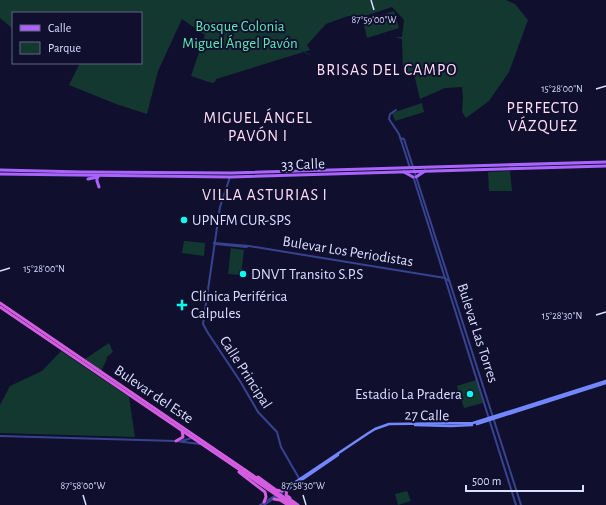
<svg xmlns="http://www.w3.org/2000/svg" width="606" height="505" font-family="'Alegreya Sans',sans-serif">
<rect width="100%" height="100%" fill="#10102e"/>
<g fill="#123830">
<polygon points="0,0 506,0 515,4 528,20 509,72 489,101 466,118 462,112 463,97 462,87 445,88 420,99 414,74 405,76 403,71 402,39 395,37 402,37 404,20 392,7 365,16 348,16 326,24 307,45 310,50 216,79 215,82 212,83 191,76 205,35 182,19 158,71 147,114 116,104 69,85 80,63 141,63 141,13 13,13 13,29 0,18"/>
<polygon points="394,11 399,28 367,38 363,21"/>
<polygon points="422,103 424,112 395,121 392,113"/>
<polygon points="510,171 512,191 489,191 488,172"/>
<polygon points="184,241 205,243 204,256 182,253"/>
<polygon points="231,248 244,250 241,275 228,274"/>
<polygon points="109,343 113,352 106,358 107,359 101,371 85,359"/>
<polygon points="61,351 129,397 135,437 0,433 0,405 10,386 42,371"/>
<polygon points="476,380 483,403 464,408 457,386"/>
<polygon points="407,491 411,501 398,505 395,494"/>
</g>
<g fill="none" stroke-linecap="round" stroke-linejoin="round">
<polyline stroke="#072d4f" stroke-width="1" points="263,35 272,32 284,34 294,40 301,50 310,55"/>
<g stroke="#374390" stroke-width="2">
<polyline points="396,110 390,114 389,119 399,134 410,168"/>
<polyline points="400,138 404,139 521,505"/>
<polyline points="413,176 516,505"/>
<polyline points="230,177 220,207 203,324 208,333 240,381 258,412 277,432 281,447 300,480"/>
<polyline points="214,243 249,246 445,278 449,281"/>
<polyline points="214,243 216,244 246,247 248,246"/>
<polyline points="0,436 176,441 200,444"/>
<polyline points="181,441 192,438"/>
<polyline points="260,505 276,495"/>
<polyline points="264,505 286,490"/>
</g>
<g stroke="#7387ff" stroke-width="2.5">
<polyline points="477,424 606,383"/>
<polyline points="415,425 451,426 472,425"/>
<polyline points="287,490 338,455"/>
<polyline points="282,491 367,434 375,429 389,424 473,423 606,381"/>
</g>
<g stroke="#ab63ff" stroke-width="3">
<polyline points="0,170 82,172 231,173 606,162"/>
<polyline points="404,172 413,177"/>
<polyline points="0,174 230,177 606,166"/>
<polyline points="97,177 97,181 99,187"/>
<polyline points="416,177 425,171"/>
<polyline points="88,179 98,177"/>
</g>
<g stroke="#d55de2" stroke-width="3">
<polyline points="0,303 245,470"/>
<polyline points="0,307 243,472"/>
<polyline points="176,441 183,437 182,430"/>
<polyline points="239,472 265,492 266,497 264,502"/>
<polyline points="258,477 276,490 282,491"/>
<polyline points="287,490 286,495 290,498"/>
<polyline points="288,498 298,505"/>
<polyline points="274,499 280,500 288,505"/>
</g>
<g stroke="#d55de2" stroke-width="3">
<polyline points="245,470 295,505"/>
<polyline points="243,472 291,505"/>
</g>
</g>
<path fill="none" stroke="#dcdeff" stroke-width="1.5" d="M371 0 374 10M596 89 606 86M0 271 10 268M596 315 606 312M83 495 86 505M303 495 306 505"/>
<g fill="#08ffee" stroke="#10102e" stroke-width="1.5">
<circle cx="184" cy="220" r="4"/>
<circle cx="243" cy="274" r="4"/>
<path d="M180 299h4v4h4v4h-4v4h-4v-4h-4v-4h4z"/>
<circle cx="470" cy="394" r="4"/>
</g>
<g text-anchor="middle" stroke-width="4" stroke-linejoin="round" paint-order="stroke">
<g font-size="15" fill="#5deaaf" stroke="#10102e">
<text x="240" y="31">Bosque Colonia<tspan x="240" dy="17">Miguel Ángel Pavón</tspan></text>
</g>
<g font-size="15" fill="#dcdeff" stroke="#10102e">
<text transform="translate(303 164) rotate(-2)" y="5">33 Calle</text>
<text transform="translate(348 251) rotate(9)" y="5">Bulevar Los Periodistas</text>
<text transform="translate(478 333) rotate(72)" y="5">Bulevar Las Torres</text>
<text transform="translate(246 372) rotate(57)" y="5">Calle Principal</text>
<text transform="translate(154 394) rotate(34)" y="5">Bulevar del Este</text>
<text transform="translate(427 415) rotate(1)" y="5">27 Calle</text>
</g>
<g font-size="15" fill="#dcdeff" stroke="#10102e" text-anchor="start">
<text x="192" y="225">UPNFM CUR-SPS</text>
<text x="251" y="279">DNVT Transito S.P.S</text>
<text x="191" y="301">Clínica Periférica<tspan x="191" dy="17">Calpules</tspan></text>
<text x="462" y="399" text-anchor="end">Estadio La Pradera</text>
</g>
<g font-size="16" letter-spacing="1" fill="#ffdef9" stroke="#10102e">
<text x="387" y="75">BRISAS DEL CAMPO</text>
<text x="543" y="113">PERFECTO<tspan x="543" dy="18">VÁZQUEZ</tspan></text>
<text x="258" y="123">MIGUEL ÁNGEL<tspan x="258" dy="18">PAVÓN I</tspan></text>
<text x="265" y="200">VILLA ASTURIAS I</text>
</g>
</g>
<g font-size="10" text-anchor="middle" fill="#dcdeff" stroke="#10102e" stroke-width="4" stroke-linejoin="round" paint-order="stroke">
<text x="374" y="23">87°59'00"W</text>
<text x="562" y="92">15°28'00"N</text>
<text x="44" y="272">15°28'00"N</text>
<text x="562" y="319">15°28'30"N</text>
<text x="83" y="489">87°58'00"W</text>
<text x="303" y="489">87°58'30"W</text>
</g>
<rect x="12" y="12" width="130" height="52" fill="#10102e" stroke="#626282"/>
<rect x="20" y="25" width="20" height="6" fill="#ab63ff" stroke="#626282"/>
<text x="48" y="32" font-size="12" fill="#dcdeff">Calle</text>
<rect x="20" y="42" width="20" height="12" fill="#123830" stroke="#626282"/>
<text x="48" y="52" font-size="12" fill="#dcdeff">Parque</text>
<path d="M466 485v6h117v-6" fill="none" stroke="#dcdeff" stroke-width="2"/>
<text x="472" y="485" font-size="12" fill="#dcdeff" stroke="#10102e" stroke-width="3" paint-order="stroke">500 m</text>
</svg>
